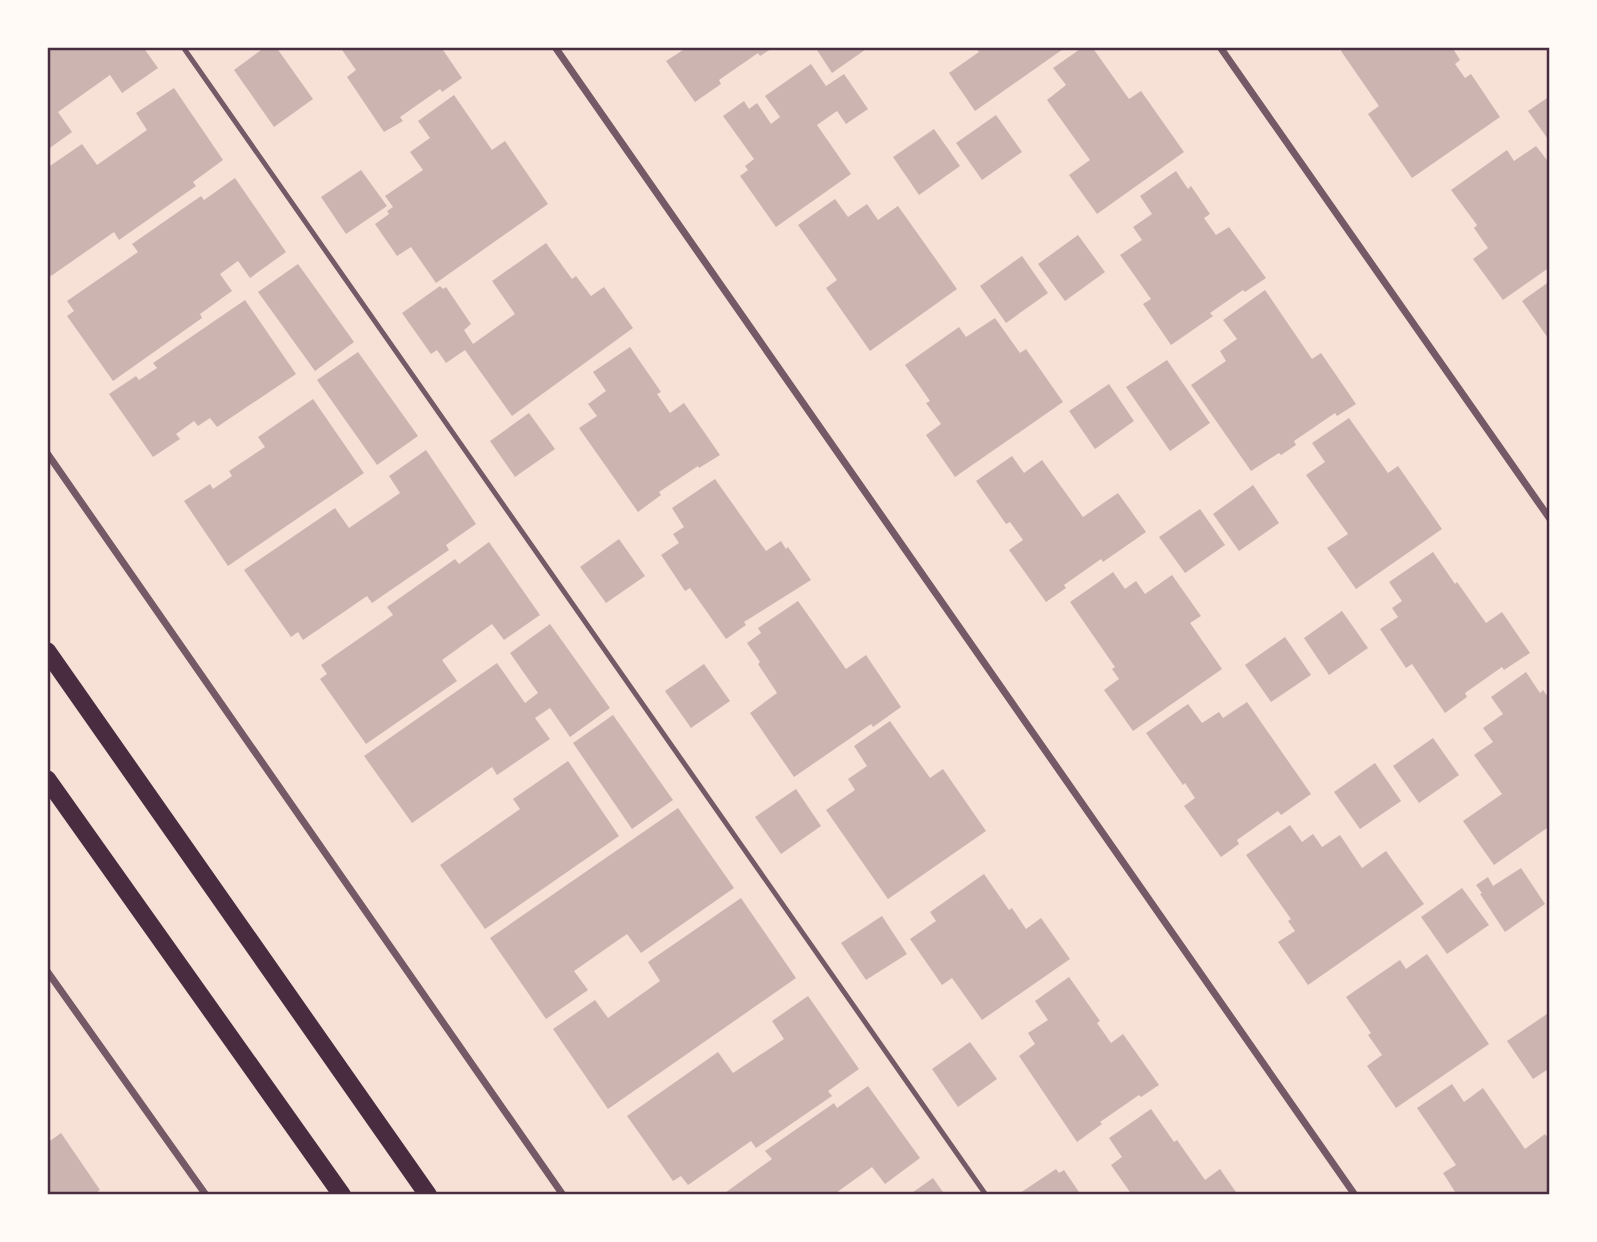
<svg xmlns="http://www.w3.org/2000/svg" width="1597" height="1242" font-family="Lato,sans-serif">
<rect width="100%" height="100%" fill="#f7e1d7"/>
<g fill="#ccb4b1">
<polygon points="47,47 143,47 158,68 122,93 110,75 58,112 72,132 47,150"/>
<polygon points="265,47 276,47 313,99 274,127 234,70"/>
<polygon points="340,47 441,47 462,78 442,92 440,89 400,117 403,121 384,132 347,77 356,70"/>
<polygon points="681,47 774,47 760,56 758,53 719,80 721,84 695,102 666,61 683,50"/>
<polygon points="815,47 869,47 832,73"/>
<polygon points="975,47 1066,47 975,111 949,73 979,52"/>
<polygon points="1083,47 1092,47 1129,99 1141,91 1184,152 1097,214 1069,175 1090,160 1047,100 1066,85 1053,68"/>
<polygon points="1346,47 1452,47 1460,60 1455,64 1465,78 1471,74 1500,117 1412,178 1368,114 1379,106 1341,51"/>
<polygon points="811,64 826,86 844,74 868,109 846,124 837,111 817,125 851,174 776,227 740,176 748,170 745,166 754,159 723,116 744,101 749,109 757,103 771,124 780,117 765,96"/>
<polygon points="174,88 223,160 193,182 196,186 119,240 114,232 51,276 47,270 47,168 82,144 97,165 147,130 136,113"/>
<polygon points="454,95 492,150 505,141 548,204 436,283 411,247 397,256 375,224 389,214 387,211 393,207 385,196 423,170 410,152 430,138 418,121"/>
<polygon points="1550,96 1550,142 1528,111"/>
<polygon points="996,115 1022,152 982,180 956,143"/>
<polygon points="934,129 960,166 919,195 893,157"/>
<polygon points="1536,146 1550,164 1550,267 1503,300 1473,259 1488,248 1474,228 1477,225 1451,190 1507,150 1514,161"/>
<polygon points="361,170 387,206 346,234 321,197"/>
<polygon points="1176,171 1188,189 1191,186 1210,214 1204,218 1216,235 1229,227 1266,278 1245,292 1243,290 1210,313 1213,316 1171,345 1143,304 1151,299 1120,255 1142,240 1133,227 1152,214 1140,196"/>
<polygon points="235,178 286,252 250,278 238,261 220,274 232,291 200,314 202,318 113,381 67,316 74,311 67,301 138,252 132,244 201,196 204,200"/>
<polygon points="835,199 848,217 867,204 878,220 898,206 957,289 870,351 826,288 837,280 798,225"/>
<polygon points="1078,235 1105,272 1065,301 1038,264"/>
<polygon points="546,243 572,279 576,276 591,296 604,287 633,328 512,416 465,350 446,363 437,350 431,354 402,313 440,286 443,289 446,287 471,324 464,330 473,344 515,314 492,281"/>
<polygon points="1022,256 1048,293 1006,323 980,286"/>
<polygon points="298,264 354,342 315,371 258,292"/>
<polygon points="1550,281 1550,341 1522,301"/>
<polygon points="1265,290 1312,359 1321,353 1356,404 1337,416 1335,413 1294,441 1296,445 1281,455 1279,453 1251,471 1191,385 1226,361 1220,351 1237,339 1223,320"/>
<polygon points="245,300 296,374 217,427 210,418 198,426 194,421 176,434 180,439 153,457 109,394 136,376 139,380 157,368 153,363"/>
<polygon points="995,318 1020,353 1026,349 1063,402 955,477 926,435 941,424 926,403 930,401 905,365 959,327 966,337"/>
<polygon points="630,347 661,392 657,394 670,413 684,403 720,455 699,468 698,466 659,492 661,495 638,512 579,428 597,416 588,404 606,391 593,372"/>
<polygon points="358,352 418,436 377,465 317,380"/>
<polygon points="1167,360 1210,423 1170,451 1126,387"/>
<polygon points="1109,384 1134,421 1095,449 1069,411"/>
<polygon points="313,399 364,473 228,566 184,501 210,484 213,489 232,476 229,471 265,447 258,437"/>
<polygon points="529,413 555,449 515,477 490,441"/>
<polygon points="1349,418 1388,473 1398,466 1442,529 1356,589 1327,548 1348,534 1306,475 1325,462 1312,443"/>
<polygon points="426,450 476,524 446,545 449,550 372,603 367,596 303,640 298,632 291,637 244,570 335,508 349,528 400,493 389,476"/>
<polygon points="1012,456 1024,473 1042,460 1083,517 1118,493 1146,532 1103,562 1101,559 1064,585 1066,588 1046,602 1009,550 1023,540 1010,522 1006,524 976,481"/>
<polygon points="715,479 766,551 781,541 786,549 788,547 811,580 744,622 746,625 726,639 690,588 685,591 661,555 679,543 673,534 684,527 672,508"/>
<polygon points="1253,485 1279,523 1239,551 1213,514"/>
<polygon points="1200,509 1225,545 1185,573 1159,537"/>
<polygon points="619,539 645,576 606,603 580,567"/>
<polygon points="489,542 540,615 504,640 492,624 442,660 457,681 366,744 320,679 327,674 321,665 393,615 387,607 455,559 459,564"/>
<polygon points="1433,552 1455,584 1457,582 1486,623 1502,612 1530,653 1504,670 1502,667 1465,693 1467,697 1445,713 1412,664 1406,668 1380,629 1398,617 1392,608 1402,601 1389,582"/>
<polygon points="1113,572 1125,589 1136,581 1145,594 1172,575 1201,616 1190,623 1222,669 1133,731 1104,690 1119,679 1112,669 1115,667 1070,602"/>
<polygon points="798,601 846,669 866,655 901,707 873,727 871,724 794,777 750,713 777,693 758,664 760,662 747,643 761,633 758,628"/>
<polygon points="1342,611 1368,648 1329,675 1304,638"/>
<polygon points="550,624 610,708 570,737 550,708 535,718 550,739 497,775 492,767 412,823 364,756 497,663 525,703 538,693 510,653"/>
<polygon points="1285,637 1311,675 1271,702 1245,665"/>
<polygon points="704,664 730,701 691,728 665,691"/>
<polygon points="1526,672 1540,693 1543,690 1550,700 1550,826 1494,865 1463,821 1502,794 1474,755 1493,742 1483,728 1503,714 1491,697"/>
<polygon points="1247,702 1311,794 1281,815 1278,811 1237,840 1239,844 1221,857 1184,806 1195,798 1185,783 1183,785 1146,733 1188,704 1202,723 1219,712 1223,718"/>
<polygon points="613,715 673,800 632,829 573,743"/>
<polygon points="890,721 930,778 943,769 986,831 888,899 826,810 855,790 848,779 867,766 854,746"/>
<polygon points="1433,738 1459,775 1419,803 1393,766"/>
<polygon points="568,761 619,836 485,929 440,865 520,809 513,799"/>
<polygon points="1375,763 1401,801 1360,829 1334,792"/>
<polygon points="796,789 821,826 781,854 755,817"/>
<polygon points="678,808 734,888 641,953 627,934 574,971 588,990 546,1019 490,938"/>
<polygon points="1290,825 1302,842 1313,834 1322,847 1340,835 1362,868 1386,851 1424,904 1308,985 1278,942 1295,931 1288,921 1291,919 1246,855"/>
<polygon points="1521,868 1545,904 1505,932 1480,894 1482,893 1476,885 1488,877 1493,886"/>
<polygon points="984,874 1009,910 1012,908 1026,929 1041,918 1070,959 982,1020 952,978 942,985 910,939 936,921 930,912"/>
<polygon points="1462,888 1489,925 1447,954 1421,917"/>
<polygon points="741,898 796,978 608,1109 553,1029 595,1000 608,1018 660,981 648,962"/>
<polygon points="882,916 907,954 866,980 841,943"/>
<polygon points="1427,954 1489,1044 1396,1108 1367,1066 1382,1055 1368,1035 1371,1033 1346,997 1400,960 1406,969"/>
<polygon points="1069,977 1100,1021 1097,1023 1111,1043 1123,1034 1159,1085 1141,1097 1139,1095 1100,1122 1102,1124 1077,1142 1019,1056 1035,1044 1028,1033 1048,1020 1035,1001"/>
<polygon points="808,996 859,1069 828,1091 832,1096 756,1148 751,1141 688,1185 681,1176 673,1181 627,1116 718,1052 733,1073 784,1039 772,1021"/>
<polygon points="1547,1014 1550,1018 1550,1068 1533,1079 1507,1041"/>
<polygon points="970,1042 997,1079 958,1107 932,1069"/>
<polygon points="1452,1084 1464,1102 1483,1088 1525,1149 1545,1134 1550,1141 1550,1193 1547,1195 1457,1195 1443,1173 1456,1165 1417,1108"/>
<polygon points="868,1086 920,1158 885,1184 872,1167 833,1195 722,1195 772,1159 765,1151 834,1103 837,1108"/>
<polygon points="1151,1109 1174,1142 1177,1140 1205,1180 1220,1169 1238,1195 1132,1195 1111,1165 1122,1157 1109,1138"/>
<polygon points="61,1133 100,1190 93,1195 47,1195 47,1143"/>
<polygon points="1056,1169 1059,1173 1064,1170 1081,1195 1017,1195"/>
<polygon points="933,1178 945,1195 909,1195"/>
</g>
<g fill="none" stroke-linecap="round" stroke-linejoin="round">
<polyline stroke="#755966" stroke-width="5" points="183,47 986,1195"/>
<g stroke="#755966" stroke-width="7">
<polyline points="555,47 1355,1195"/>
<polyline points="1220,47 1550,519"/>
<polyline points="47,453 563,1195"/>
<polyline points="47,971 206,1195"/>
</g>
<g stroke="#4a2c40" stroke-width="18">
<polyline points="47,651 428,1195"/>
<polyline points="47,779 342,1195"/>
</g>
</g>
<rect width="1597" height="1242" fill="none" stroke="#fffaf5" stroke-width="98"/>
<rect x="49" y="49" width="1499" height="1144" fill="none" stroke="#4a2c40" stroke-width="2.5"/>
</svg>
